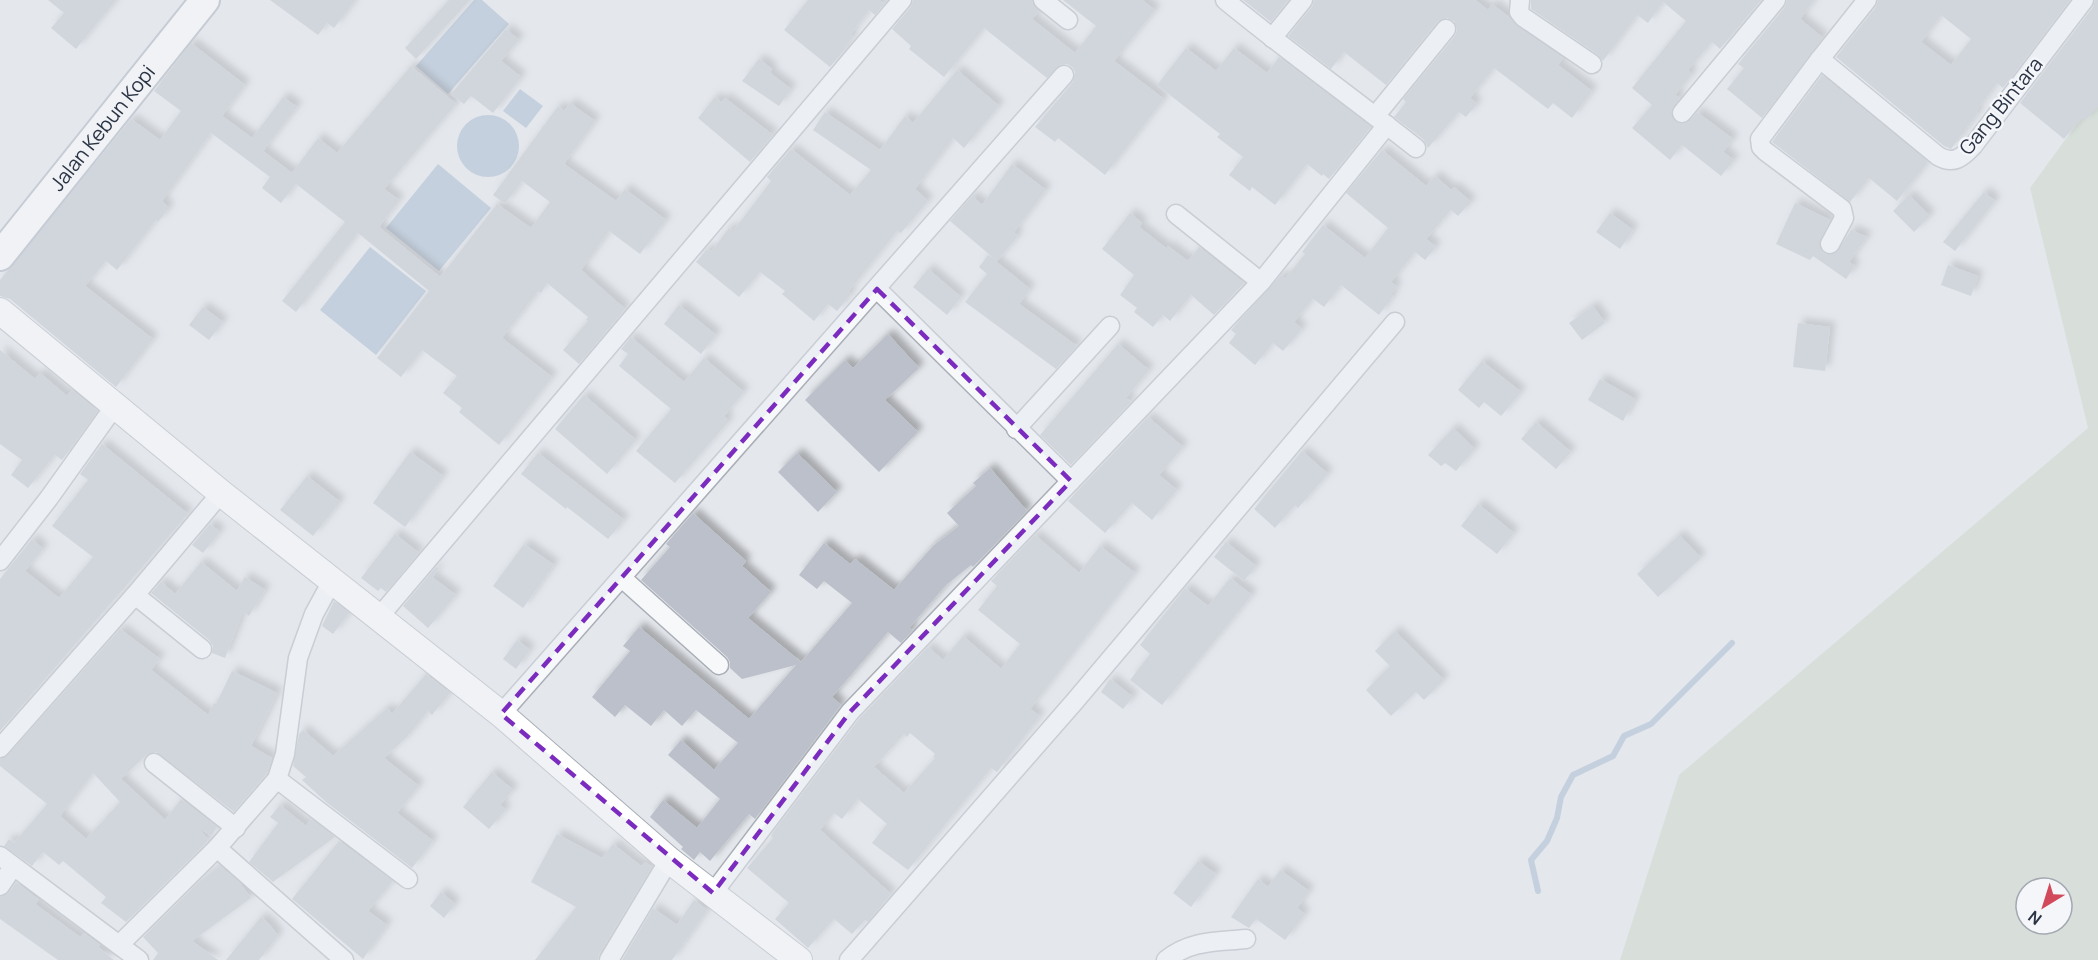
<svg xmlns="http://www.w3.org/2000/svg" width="2098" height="960" font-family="Manrope,sans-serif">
<defs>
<filter id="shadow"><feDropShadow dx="5.5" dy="-5.5" stdDeviation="3" flood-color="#0004"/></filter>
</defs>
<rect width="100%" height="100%" fill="#e4e7ec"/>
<path fill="#c9d6c5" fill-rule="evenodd" d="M2098 88V960H1620L1679 775 2088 428 2030 188 2073 129ZM2026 888H2062V924H2026Z"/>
<g fill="#9fb4cc">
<polygon points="474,0 482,0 509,24 448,94 416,66"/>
<polygon points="520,89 543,106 526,128 503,111"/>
<circle cx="488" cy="146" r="31"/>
<polygon points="438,164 491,208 439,271 386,228"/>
<polygon points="370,247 426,291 376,355 320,310"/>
</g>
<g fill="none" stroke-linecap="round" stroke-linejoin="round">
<polyline stroke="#9fb4cc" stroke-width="6" points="1538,891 1531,860 1547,841 1557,818 1561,797 1573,775 1613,756 1624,736 1651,724 1732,643"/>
</g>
<g fill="#bbc0ca" fill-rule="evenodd" filter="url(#shadow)">
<polygon points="48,0 116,0 76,49 51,28 64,13"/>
<polygon points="270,0 355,0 334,28 327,23 318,35"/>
<polygon points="449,0 470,0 416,59 405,48"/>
<polygon points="808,0 879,0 884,4 875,15 869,10 850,35 853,37 845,47 846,48 830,67 784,30"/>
<polygon points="913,0 1032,0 1033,5 1039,11 1032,19 1075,53 1096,26 1063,0 1142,0 1155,10 1114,61 1164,99 1105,175 1058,138 1055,142 1035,127 1073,82 1075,72 1072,67 1067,64 1060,65 1047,78 984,28 944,77 909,49 911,46 892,29 911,7"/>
<polygon points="1243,0 1288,0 1271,22"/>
<polygon points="1314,0 1475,0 1488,10 1492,4 1510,18 1517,26 1563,58 1558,65 1592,91 1572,118 1553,103 1548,109 1494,68 1470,98 1477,104 1466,117 1459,112 1428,148 1423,139 1394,117 1406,102 1403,99 1455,36 1457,30 1454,21 1447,18 1437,22 1386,85 1344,52 1331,69 1288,36 1312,7"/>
<polygon points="1531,0 1761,0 1720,49 1712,42 1688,70 1692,74 1675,95 1680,98 1671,111 1672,117 1681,124 1690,121 1697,112 1733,139 1723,152 1734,160 1721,176 1682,145 1670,160 1632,128 1652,105 1632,88 1686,21 1663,2 1648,23 1637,15 1603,61 1598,55 1531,9"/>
<polygon points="1787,0 1814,0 1800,19 1823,38 1762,118 1727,89 1744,68 1738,64 1785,7"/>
<path d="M1878 0H2070L2003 88 1997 83 1976 111 1978 113 1951 149 1944 146 1836 57 1876 7ZM1941 15 1971 39 1951 65 1921 42Z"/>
<polygon points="2095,0 2098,0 2098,106 2085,121 2082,118 2064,139 2020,103 2093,7"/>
<polygon points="506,29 519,40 501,61 521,77 493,113 471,96 464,104 451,94"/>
<polygon points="191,43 245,85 222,116 252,138 283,97 297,107 263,151 292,173 318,138 337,153 411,66 456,104 384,189 399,200 379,227 440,277 497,204 531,228 550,202 522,181 505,204 493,195 558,106 564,111 570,103 595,121 564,164 616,201 625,189 666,220 640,254 609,231 581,270 625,309 579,364 563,350 588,321 586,320 588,317 547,283 541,293 538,291 502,338 552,377 499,445 459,412 462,408 443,393 457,376 422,350 401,377 377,358 429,291 358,233 296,312 282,301 345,222 296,184 281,203 262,188 270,177 211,133 162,201 169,208 158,222 156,220 117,270 106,261 85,286 153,339 116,387 10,299 0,296 0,280 131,119 160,140 181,111 154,91"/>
<polygon points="1186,48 1216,71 1234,48 1267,73 1279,57 1371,127 1329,179 1323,174 1322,176 1307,164 1275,205 1252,187 1250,191 1229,175 1243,157 1217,137 1220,134 1157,85"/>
<polygon points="759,59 772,69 770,73 791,89 779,106 742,81"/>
<polygon points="957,70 999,106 964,148 953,138 915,189 928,201 901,233 897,231 848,292 851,294 837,311 828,304 814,321 782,294 785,291 760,272 739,297 696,262 707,249 711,252 729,228 733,231 771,181 767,177 791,149 850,195 871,170 813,130 825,112 880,150 905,116 913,123"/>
<polygon points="1822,75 1928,162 1897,201 1869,178 1850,202 1772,142"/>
<polygon points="715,97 721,102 725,98 773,135 750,162 698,118"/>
<polygon points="1382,150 1426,186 1435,176 1451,190 1454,187 1471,202 1458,216 1451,210 1426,239 1436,247 1425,260 1415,252 1391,282 1397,287 1391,294 1393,296 1379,315 1341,285 1324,307 1313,299 1294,322 1302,329 1283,351 1273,343 1255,365 1229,343 1236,334 1231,330 1281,275 1285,279 1305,254 1302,252 1323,225 1365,258 1388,228 1346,193"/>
<polygon points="1012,164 1046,190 1014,232 1018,236 997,261 950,221 972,196 982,205"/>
<polygon points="1984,192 1995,201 1955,251 1943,242"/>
<polygon points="1909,195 1930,216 1914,232 1893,211"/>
<polygon points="1795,203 1830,220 1819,244 1820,249 1825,254 1836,253 1851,230 1867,237 1849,262 1855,266 1846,279 1813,256 1810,260 1776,244"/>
<polygon points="1130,213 1142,223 1139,227 1167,249 1168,246 1188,261 1199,247 1244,283 1214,315 1191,295 1170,321 1163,315 1153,327 1134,312 1137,308 1120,295 1134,275 1102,249"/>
<polygon points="1610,213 1633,230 1620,249 1596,232"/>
<polygon points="988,255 1030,289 1019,304 1077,346 1056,369 965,302 987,274 979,267"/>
<polygon points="1948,265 1978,276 1971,296 1941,285"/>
<polygon points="928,269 961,297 947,315 913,287"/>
<polygon points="679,305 716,335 701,354 664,324"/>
<polygon points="1593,306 1605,323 1582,340 1569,323"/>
<polygon points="203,307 223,322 209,340 189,325"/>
<polygon points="1798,323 1830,327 1825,371 1793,367"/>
<polygon points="888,334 919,368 885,400 918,432 879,472 805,400 845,360 853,368"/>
<polygon points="631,337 684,382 704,358 744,392 724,416 729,421 675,483 636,451 671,409 619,366 628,354 621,349"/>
<polygon points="1118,344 1149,370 1126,398 1131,402 1071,465 1040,435"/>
<polygon points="0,350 35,379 40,373 67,396 72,390 98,411 62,460 55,455 28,488 11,475 22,460 0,444"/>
<polygon points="1482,361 1521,392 1501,416 1484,402 1479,408 1458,390"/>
<polygon points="1600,379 1635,399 1623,421 1588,400"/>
<polygon points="584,395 636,440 607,474 555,429"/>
<polygon points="1148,417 1183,447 1159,475 1177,490 1152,520 1132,503 1105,533 1068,501"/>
<polygon points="1536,422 1571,452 1556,469 1521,439"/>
<polygon points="1453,428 1475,449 1456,471 1445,463 1441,466 1428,455"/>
<polygon points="102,444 188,514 0,731 0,579 32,539 43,549 25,571 59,598 93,557 52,526 88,480 80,474"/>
<polygon points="1302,451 1328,474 1298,508 1295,505 1275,528 1254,509"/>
<polygon points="410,452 443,476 405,527 373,503"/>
<polygon points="538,453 624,520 608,539 567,507 566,509 521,474"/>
<polygon points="797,453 837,492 818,512 778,472"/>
<polygon points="990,468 1027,511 973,567 971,565 946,585 909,628 913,630 901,643 888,632 832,697 841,705 755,819 749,814 710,861 700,852 694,860 681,849 683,847 650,817 663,800 697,828 720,799 668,755 681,740 714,770 738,743 696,710 682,726 664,710 651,726 625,705 615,717 592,697 630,651 623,646 639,627 749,719 796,665 742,679 730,668 730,662 727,657 641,580 670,547 666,544 693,513 746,561 742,566 771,592 748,618 801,662 852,603 824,581 817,589 799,575 824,543 850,564 855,559 894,590 933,546 959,526 947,513 976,486 973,483"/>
<polygon points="307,476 340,502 313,536 280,510"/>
<polygon points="1478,504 1514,533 1497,554 1461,526"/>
<polygon points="210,524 220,532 203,553 192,545"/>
<polygon points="395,534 419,553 386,592 381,588 378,591 361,578"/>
<path d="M1035 535 1079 573 1100 546 1135 573 1030 709 1040 716 997 772 991 768 908 870 872 843 887 824 858 799 842 819 834 813 820 830 891 894 868 922 865 920 852 934 834 919 808 948 775 919 789 903 747 868 773 838 771 836 773 832 859 719 928 647 943 660 963 636 1001 669 1020 644 978 610 997 586 991 581ZM910 733 935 754 933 757 935 758 904 793 874 767 904 734 907 737Z"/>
<polygon points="1679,535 1701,558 1658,597 1637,574"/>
<polygon points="1226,542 1256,566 1244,581 1214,557"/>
<polygon points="524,544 554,565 523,608 493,586"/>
<polygon points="201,562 237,591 245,577 265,590 249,616 243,612 225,658 212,653 213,646 209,640 151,593 161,582 175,594"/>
<polygon points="436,567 439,568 432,577 456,595 428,628 403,606"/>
<polygon points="1230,578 1252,595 1162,705 1130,680 1150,654 1140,645 1185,588 1208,606"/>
<polygon points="334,601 349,613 333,634 322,626"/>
<path d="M120 629 160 659 151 670 208 715 214 703 216 704 232 671 277 693 251 746 272 758 267 773 234 812 156 752 146 755 121 779 165 820 181 799 217 827 211 836 199 828 208 840 203 846 126 922 101 903 106 897 63 861 59 865 43 852 32 866 4 846 9 839 14 843 47 804 0 766V759L8 755ZM93 773 120 802 86 839 60 816Z"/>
<polygon points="1395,631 1444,680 1424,700 1416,692 1391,716 1366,690 1390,666 1375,651"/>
<polygon points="517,640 530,650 516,669 503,659"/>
<polygon points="426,674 450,693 432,715 428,711 406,738 384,758 419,786 397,813 433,841 412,868 326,802 302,780 306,777 293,766 299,734 303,730 333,756 387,708 392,714"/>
<polygon points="1110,679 1133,697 1123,709 1101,692"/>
<polygon points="492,772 513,790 500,805 506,810 489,829 463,807"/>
<polygon points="280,805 306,826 311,819 335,837 273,882 249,862 278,823 270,817"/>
<polygon points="557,834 602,858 613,844 641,866 645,862 652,867 599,954 598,960 535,960 576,907 531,882"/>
<polygon points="339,841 393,881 368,911 387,925 363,959 292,899"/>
<polygon points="1198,861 1216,874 1191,907 1173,893"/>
<polygon points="220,866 239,882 251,898 192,941 218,960 153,960 158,953 143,937 201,880"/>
<polygon points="1280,870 1309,891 1297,908 1305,914 1285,940 1256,919 1249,928 1231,917 1258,879 1268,887"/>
<polygon points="16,882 39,900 35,904 80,937 84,933 100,945 98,947 114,960 58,960 0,919 0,897 9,893"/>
<polygon points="441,892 455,904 444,918 430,906"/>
<polygon points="694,900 707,910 672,960 622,960 653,908 677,925"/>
<polygon points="261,917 270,925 278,936 259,960 226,960"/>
</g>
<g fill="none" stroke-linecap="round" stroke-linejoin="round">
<defs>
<g id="street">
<polyline points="1043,0 1068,20"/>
<path d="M1225 0C1287 51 1353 98 1416 148"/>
<polyline points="1520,0 1519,12 1523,17 1592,64"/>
<polyline points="1272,38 1303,0"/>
<path d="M1820 59 1938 156C1953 165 1962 158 1973 146L2084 0"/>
<polyline points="1682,113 1776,0"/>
<polyline points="1376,115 1446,29"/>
<polyline points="1176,214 1261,282"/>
<polyline points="1830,244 1844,218 1842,209 1765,151 1761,147 1760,139 1820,59 1867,0"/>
<polyline points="1016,429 1110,326"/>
<polyline points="1071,481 1261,282 1387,125"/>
<polyline points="0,561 49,498 114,407"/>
<polyline points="622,578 719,665"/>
<polyline points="135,595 202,649"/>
<polyline points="379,617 902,0"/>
<polyline points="501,714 1064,75"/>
<polyline points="0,748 135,595 221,493"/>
<polyline points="154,763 236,828"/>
<polyline points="277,779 408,879"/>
<polyline points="217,848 344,960"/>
<polyline points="0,856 139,960"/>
<polyline points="0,886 13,867"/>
<polyline points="713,893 850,712 1071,481 877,289"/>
<polyline points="119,945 217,848 277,779 285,754 298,658 314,614 332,581"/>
<polyline points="609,960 669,860"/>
<polyline points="849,960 1075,701 1395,322"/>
<path d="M1166 960C1190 940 1217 942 1246 939"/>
</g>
<polyline id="secondary" points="0,311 221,493 501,714 669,860 799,960"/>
<g id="primary">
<path id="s1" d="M0 256 205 0"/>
</g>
</defs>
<use href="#street" stroke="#a9aeb7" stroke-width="21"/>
<use href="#secondary" stroke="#a9aeb7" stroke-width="28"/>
<use href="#primary" stroke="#a3abb8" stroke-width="32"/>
<use href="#street" stroke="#f7f8fa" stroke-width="18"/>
<use href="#secondary" stroke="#fff" stroke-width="26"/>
<use href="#primary" stroke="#fff" stroke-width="28"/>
</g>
<path d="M0 0H2098V960H0ZM877 289 1071 481 850 712 713 893 501 714Z" fill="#e4e7ec" fill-opacity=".55" fill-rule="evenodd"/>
<path fill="none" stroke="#7b2cbf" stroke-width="4.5" stroke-dasharray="12 8" stroke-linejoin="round" d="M877 289 1071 481 850 712 713 893 501 714Z"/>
<g text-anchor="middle" stroke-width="5" stroke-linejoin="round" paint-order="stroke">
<g font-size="20" fill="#2b3445" stroke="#f4f6f9">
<text transform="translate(2001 106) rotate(-51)" y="7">Gang Bintara</text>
<text dy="7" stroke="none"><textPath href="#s1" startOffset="164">Jalan Kebun Kopi</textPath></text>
</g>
</g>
<g transform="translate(2044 906) rotate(218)"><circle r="28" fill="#f4f6f9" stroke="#a4a8b1" stroke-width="1.5"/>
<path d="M0-4.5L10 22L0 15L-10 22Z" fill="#d1495b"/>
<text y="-9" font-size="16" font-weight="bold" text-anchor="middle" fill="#2b3445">N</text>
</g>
</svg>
